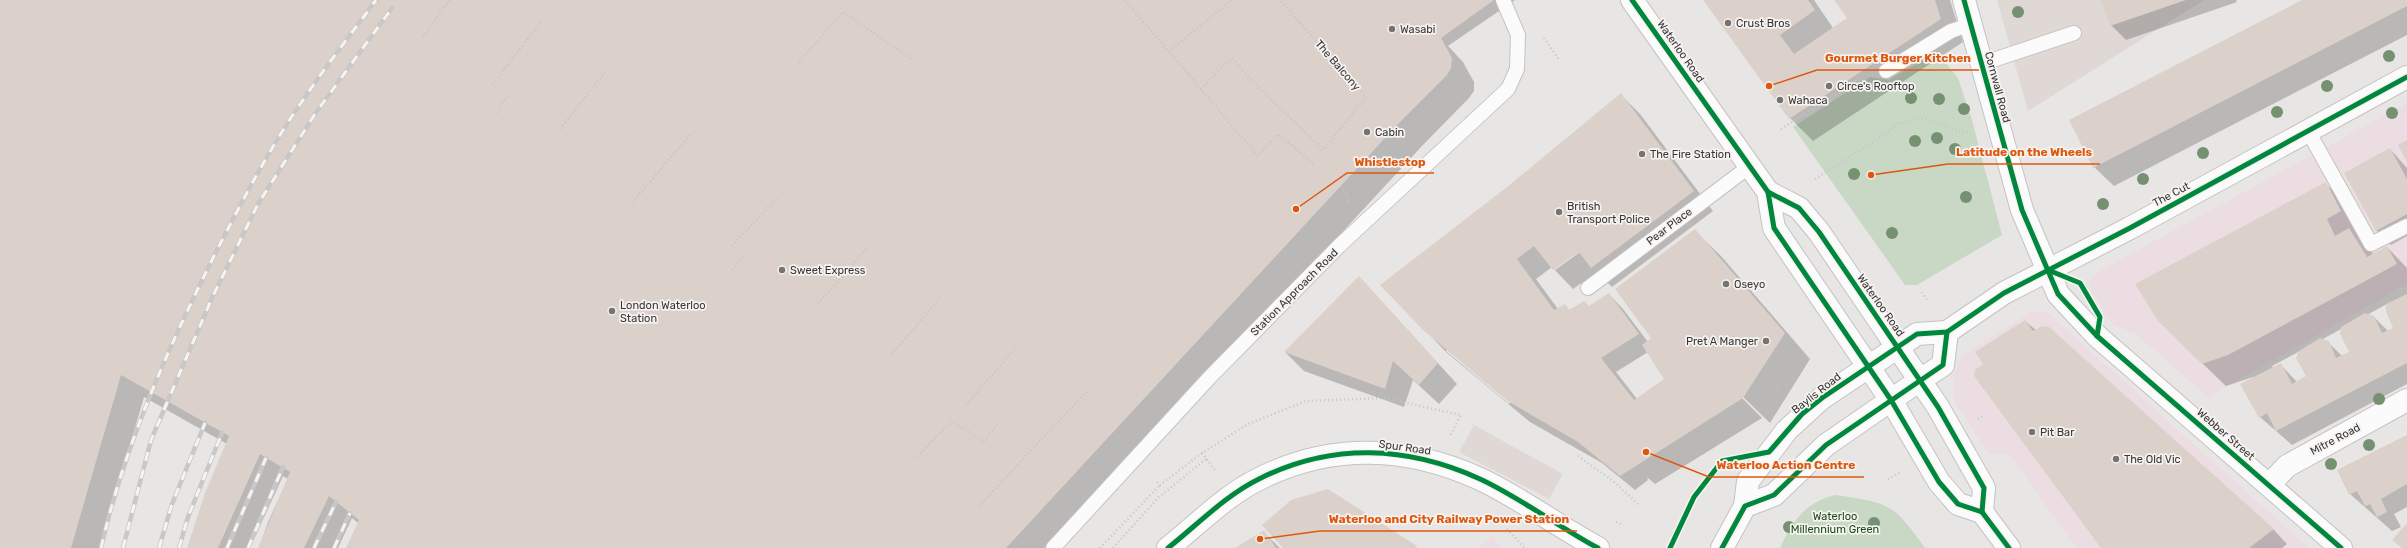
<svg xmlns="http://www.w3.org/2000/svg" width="2407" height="548" font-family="Rubik,sans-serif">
<rect width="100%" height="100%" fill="#e8e6e5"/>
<g fill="#ebdde1">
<polygon points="2407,103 2407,284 2208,397 2136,334 2113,325 2090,288 2091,279 2096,273"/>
<polygon points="2041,311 2048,313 2309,548 2076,548 2010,455 1989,454 1955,403 1953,393 1953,375 1963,355 2031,312"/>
<polygon points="1491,537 1503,548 1479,548"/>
</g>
<g fill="#dfd8d5">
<polygon points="1997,0 2204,0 2028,111"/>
<polygon points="1474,425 1563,474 1549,499 1459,452"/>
</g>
<g fill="#c8d8c4">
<polygon points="1931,59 1946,63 1958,78 1972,120 2002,235 1917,285 1905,285 1793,127 1870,77 1889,80 1921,61"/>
<path d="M1835 495C1890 503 1893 503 1925 548H1780C1792 521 1806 502 1835 495Z"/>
</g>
<g fill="#0003" fill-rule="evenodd">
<polygon points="0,0 1515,0 1448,46 1463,62 1474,82 1474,91 1469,98 1421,147 1050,548 348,548 358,523 352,518 338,548 259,548 268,522 288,479 283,476 250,548 188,548 227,444 144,397 100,548 0,548"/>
<polygon points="1705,0 1814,0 1833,28 1848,18 1836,0 1950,0 1963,42 1813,141 1790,118"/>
<polygon points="2102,0 2236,0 2237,2 2126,40 2111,25"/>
<polygon points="2304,0 2407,0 2407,35 2114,186 2094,167"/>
<path d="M1621 95 1640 114 1713 211 1612 287 1597 272 1573 289 1552 267 1536 279 1558 309 1565 305 1570 311 1589 307 1609 294 1623 309 1648 342 1651 340 1695 231 1721 256 1810 359 1770 423 1740 394 1739 395 1762 418 1655 484 1647 477 1648 480 1635 490 1602 463 1530 422 1446 352 1423 328 1508 187ZM1582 248 1583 250 1555 270V268ZM1448 349 1510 402 1509 404 1446 351ZM1648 352 1666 379 1637 399 1616 372Z"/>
<polygon points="2390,149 2407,168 2407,236 2391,245 2376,230"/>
<path d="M2325 183 2348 206 2363 234 2358 237 2374 255 2387 247 2407 268V384L2292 445 2260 417 2253 377 2226 386 2182 344ZM2387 304 2394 328 2388 331 2374 317 2367 315ZM2341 329 2351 352 2342 356 2328 342 2321 340ZM2300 351 2307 377 2297 382 2280 364 2273 368 2272 366Z"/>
<polygon points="1359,277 1457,384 1439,404 1413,380 1404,407 1304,371 1285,352"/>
<polygon points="2025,321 2273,529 2287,544 2282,548 2102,548 1984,364"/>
<polygon points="2407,436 2407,507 2394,514 2401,527 2392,531 2350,494"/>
<polygon points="1263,532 1280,548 1237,548"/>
</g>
<g fill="#dbd1ca">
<polygon points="0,0 1494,0 1441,38 1452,58 1451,68 1447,75 1398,124 1006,548 346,548 359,520 329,496 304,548 258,548 290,472 260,454 218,548 187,548 205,493 229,436 121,375 71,548 0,548"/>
<polygon points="1703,0 1808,0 1815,10 1780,35 1794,54 1847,18 1834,0 1935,0 1941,19 1789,119"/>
<polygon points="2101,0 2186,0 2110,26"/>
<polygon points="2302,0 2407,0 2407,6 2093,168 2069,120"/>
<polygon points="1621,93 1694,191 1591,268 1579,252 1553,270 1534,246 1517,259 1554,310 1565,304 1569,310 1584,301 1589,306 1609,293 1639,334 1601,358 1634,400 1664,379 1642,345 1651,338 1615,289 1695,229 1785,333 1743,398 1620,476 1578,442 1506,400 1422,329 1380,285 1507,187"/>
<polygon points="2407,140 2407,162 2398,145"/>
<polygon points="2390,148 2407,179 2407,214 2376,231 2344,173"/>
<polygon points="2326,182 2341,211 2327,219 2335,236 2349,228 2367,257 2387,246 2397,264 2228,355 2202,364 2158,321 2135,284"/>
<polygon points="1359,276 1438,363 1419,385 1393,361 1385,389 1284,352"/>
<polygon points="2407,294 2407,363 2276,431 2267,413 2259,418 2240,384 2281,363 2292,384 2306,376 2296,358 2299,351 2320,338 2329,341 2336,358 2349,352 2340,334 2341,327 2365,313 2374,316 2382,333 2393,328 2386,312 2386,304"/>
<polygon points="2025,320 2033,331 2042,326 2049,327 2274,529 2249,548 2101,548 1974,376 1975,370 1983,364 1975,352"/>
<polygon points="2407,435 2407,484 2381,499 2387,512 2377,517 2370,504 2365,506 2357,491 2349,495 2337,470"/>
<polygon points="1328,489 1417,546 1416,548 1283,548 1262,525 1291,500"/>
<polygon points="2407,523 2407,548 2402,548 2392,540"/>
<polygon points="1264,530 1276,548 1235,548"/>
</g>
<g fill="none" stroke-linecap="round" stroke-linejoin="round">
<defs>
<g id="service">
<polyline points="1981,64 2074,33"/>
<polyline points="1886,71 1951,31 1971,24"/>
<polyline points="2308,131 2371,244 2407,226"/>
<polyline points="1588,288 1750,166"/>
<polyline points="1053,548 1209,378 1340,245 1508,89 1517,69 1518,35 1503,0"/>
</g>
<g id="minor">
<polyline points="1964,0 2022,210 2058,294 2097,336 2341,548"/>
<polyline points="1898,347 1917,334 1947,332 2004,293 2130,228 2407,77"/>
<polyline points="1920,380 1943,365 1947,332"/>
<polyline points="2269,485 2287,466 2407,400"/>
<path d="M1168 548C1197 525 1226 495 1259 479 1332 442 1408 446 1480 479 1519 497 1559 527 1598 548"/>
</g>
<g id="primary">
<polyline points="1632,0 1768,192 1774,228 1891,400 1939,482 1958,504 1982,512 2009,548"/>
<polyline points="1768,192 1799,208 1819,232 1938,407 1984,488 1982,512"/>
<polyline points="1745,506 1774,495 1826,445 1920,380"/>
<polyline points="1722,548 1745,506 1748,481 1787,430 1822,398 1898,347"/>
</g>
</defs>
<use href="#service" stroke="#c4c3c2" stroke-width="16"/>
<use href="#minor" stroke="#c4c3c2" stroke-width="24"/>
<use href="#primary" stroke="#c4c3c2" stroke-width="24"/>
<g stroke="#c5c5c4" stroke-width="2.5" stroke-dasharray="1 3" stroke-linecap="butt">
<polyline points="1125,0 1258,156 1278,134 1314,164"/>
<polyline points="423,37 450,0"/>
<polyline points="1544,38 1560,61"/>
<polyline points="1169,51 1232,0"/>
<polyline points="799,62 843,12 913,60"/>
<polyline points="493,84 540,23"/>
<polyline points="1201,89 1232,58 1248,77 1323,150 1366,97 1280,0"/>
<polyline points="496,113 508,95"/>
<polyline points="560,129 605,72"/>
<polyline points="1781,129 1861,78"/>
<polyline points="1815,179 1884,135 1899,123 1924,118 1959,131 1969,132"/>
<polyline points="1340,187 1347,194 1348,201"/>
<polyline points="632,203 690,135"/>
<polyline points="732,246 777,198"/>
<polyline points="732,270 745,255"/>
<polyline points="1922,292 1928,302"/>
<polyline points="818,304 866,249"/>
<polyline points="892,354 940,298"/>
<polyline points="1776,389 1781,394"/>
<polyline points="966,405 1016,347"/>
<polyline points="1978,419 1984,415"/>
<polyline points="1202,453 1215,470"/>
<polyline points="1578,456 1613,481 1639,505"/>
<polyline points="915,459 952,421 983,442 997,425"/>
<polyline points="1888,479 1900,472"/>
<polyline points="1157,482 1160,485 1202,453 1248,424 1306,401 1384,398 1461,415 1450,436"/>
<polyline points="979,506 1087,391"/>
<polyline points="1616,522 1623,525"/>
<polyline points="1507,529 1525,548"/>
<polyline points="1100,548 1160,485"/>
<polyline points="1113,548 1158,498 1206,459"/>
</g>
<use href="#service" stroke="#fcfbfb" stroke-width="14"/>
<use href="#minor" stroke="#fcfbfb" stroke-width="22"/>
<use href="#primary" stroke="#fcfbfb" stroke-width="22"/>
<defs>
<g id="rail">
<path d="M101 548C125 443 170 344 218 248 244 198 270 147 303 100 326 66 352 33 376 0"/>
<polyline points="123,548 151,440 212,298 258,204 315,114 392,8"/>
<polyline points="159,548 172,504 205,423"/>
<polyline points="179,548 188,517 222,433"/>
<polyline points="227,548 266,458"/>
<polyline points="248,548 283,467"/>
<polyline points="314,548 336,502"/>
<polyline points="334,548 350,513"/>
</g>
</defs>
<use href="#rail" stroke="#c9c7c7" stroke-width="4.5"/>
<use href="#rail" stroke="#f6f3f1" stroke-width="3" stroke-dasharray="9" stroke-linecap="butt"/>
<defs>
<g id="cycleway">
<polyline points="1632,0 1768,192 1774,228 1891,400 1939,482 1958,504 1982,512 2009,548"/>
<polyline points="1964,0 2022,210 2058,294 2097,336 2341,548"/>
<polyline points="1768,192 1799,208 1819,232 1938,407 1984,488 1982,512"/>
<polyline points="2048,270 2080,283 2100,317 2097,336"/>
<path d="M1168 548C1197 525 1226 495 1259 479 1332 442 1408 446 1480 479 1519 497 1559 527 1598 548"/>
<polyline points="1670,548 1694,497 1722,461 1769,452 1802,414 1822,398 1917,334 1947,332 2004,293 2130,228 2407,77"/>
<polyline points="1722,548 1745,506 1774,495 1826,445 1943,365 1947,332"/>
</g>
</defs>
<use href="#cycleway" stroke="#f6f3f1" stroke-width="8"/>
<use href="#cycleway" stroke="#00873e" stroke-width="5"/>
</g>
<g fill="#759171">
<circle cx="2018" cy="12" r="6"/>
<circle cx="2389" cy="56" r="6"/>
<circle cx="2327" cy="86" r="6"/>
<circle cx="1911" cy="98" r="6"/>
<circle cx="1939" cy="99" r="6"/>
<circle cx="1964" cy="109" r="6"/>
<circle cx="2277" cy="112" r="6"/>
<circle cx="2392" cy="113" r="6"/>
<circle cx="1937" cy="138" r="6"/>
<circle cx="1915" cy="141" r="6"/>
<circle cx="1955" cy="149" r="6"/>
<circle cx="2203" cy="153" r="6"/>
<circle cx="1854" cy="174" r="6"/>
<circle cx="2143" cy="179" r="6"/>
<circle cx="1966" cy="197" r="6"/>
<circle cx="2103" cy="204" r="6"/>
<circle cx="1892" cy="233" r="6"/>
<circle cx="2379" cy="399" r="6"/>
<circle cx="2369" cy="445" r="6"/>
<circle cx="2331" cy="464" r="6"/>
<circle cx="1874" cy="523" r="6"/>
<circle cx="1789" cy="527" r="6"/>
</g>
<g fill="#767473" stroke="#f6f3f1" stroke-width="1.5">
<circle cx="1728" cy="23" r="4"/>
<circle cx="1392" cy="29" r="4"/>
<circle cx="1829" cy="86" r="4"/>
<circle cx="1780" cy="100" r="4"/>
<circle cx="1367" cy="132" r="4"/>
<circle cx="1642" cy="154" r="4"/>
<circle cx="1559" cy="212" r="4"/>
<circle cx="782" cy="270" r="4"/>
<circle cx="1726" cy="284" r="4"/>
<circle cx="612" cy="311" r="4"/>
<circle cx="1766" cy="341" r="4"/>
<circle cx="2032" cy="432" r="4"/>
<circle cx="2116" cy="459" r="4"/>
</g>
<g text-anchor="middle" stroke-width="3.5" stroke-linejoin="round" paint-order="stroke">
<g font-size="11" fill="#383636" stroke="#f6f3f1" text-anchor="start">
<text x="1736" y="27">Crust Bros</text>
<text x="1400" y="33">Wasabi</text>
<text x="1837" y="90">Circe's Rooftop</text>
<text x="1788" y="104">Wahaca</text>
<text x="1375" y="136">Cabin</text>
<text x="1650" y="158">The Fire Station</text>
<text x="1567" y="210">British<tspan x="1567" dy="13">Transport Police</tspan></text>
<text x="790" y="274">Sweet Express</text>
<text x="1734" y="288">Oseyo</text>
<text x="620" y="309">London Waterloo<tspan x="620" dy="13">Station</tspan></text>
<text x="1758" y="345" text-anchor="end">Pret A Manger</text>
<text x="2040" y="436">Pit Bar</text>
<text x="2124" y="463">The Old Vic</text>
</g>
<g font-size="11" fill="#383636" stroke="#f6f3f1">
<text transform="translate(1681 51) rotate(55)" y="4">Waterloo Road</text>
<text transform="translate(1338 65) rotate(49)" y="4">The Balcony</text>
<text transform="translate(1998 87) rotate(75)" y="4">Cornwall Road</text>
<text transform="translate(2171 194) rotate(-28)" y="4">The Cut</text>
<text transform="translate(1669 226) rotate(-37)" y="4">Pear Place</text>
<text transform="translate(1294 292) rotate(-45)" y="4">Station Approach Road</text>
<text transform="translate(1881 305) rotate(55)" y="4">Waterloo Road</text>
<text transform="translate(1816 393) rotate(-38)" y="4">Baylis Road</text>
<text transform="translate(2226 434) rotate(41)" y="4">Webber Street</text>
<text transform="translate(2335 439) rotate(-28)" y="4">Mitre Road</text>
<text transform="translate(1405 447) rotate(8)" y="4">Spur Road</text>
</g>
<g font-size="11" fill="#174c12" stroke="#f6f3f1">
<text x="1835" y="520">Waterloo<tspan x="1835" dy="13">Millennium Green</tspan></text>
</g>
</g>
<path fill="none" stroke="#df570e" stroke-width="1.5" d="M1769 86L1817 70H1979M1871 175L1948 164H2100M1296 209L1347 173H1434M1646 452L1709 477H1864M1260 539L1320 531H1577"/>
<g fill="#df570e" stroke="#f6f3f1" stroke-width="1.5">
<circle cx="1769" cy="86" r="4"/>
<circle cx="1871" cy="175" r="4"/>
<circle cx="1296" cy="209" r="4"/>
<circle cx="1646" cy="452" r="4"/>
<circle cx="1260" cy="539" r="4"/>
</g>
<g font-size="12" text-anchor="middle" font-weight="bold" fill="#df570e" stroke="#f6f3f1" stroke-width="3.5" stroke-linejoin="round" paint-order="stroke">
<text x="1898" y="62">Gourmet Burger Kitchen</text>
<text x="2024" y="156">Latitude on the Wheels</text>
<text x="1390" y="166">Whistlestop</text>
<text x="1786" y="469">Waterloo Action Centre</text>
<text x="1449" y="523">Waterloo and City Railway Power Station</text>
</g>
</svg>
